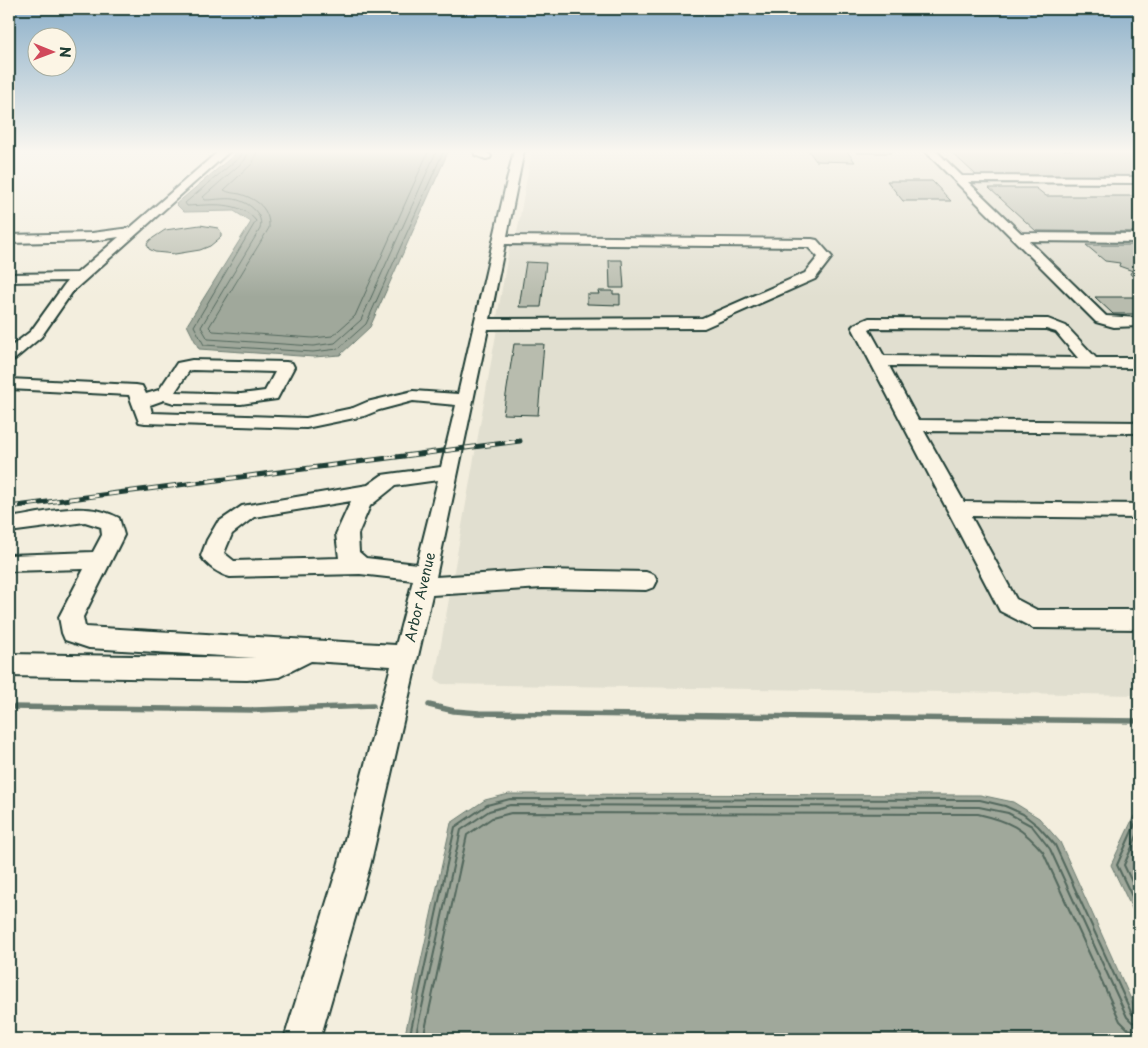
<svg xmlns="http://www.w3.org/2000/svg" width="1148" height="1048" font-family="'Playpen Sans',sans-serif">
<rect width="100%" height="100%" fill="#f3eede"/>
<filter id="ink" filterUnits="userSpaceOnUse"><feTurbulence type="fractalNoise" baseFrequency=".02" numOctaves="2"/><feDisplacementMap in="SourceGraphic" scale="10" xChannelSelector="R" yChannelSelector="G"/><feConvolveMatrix kernelMatrix="1 2 1 2 8 2 1 2 1" color-interpolation-filters="sRGB"/></filter>
<g filter="url(#ink)">
<polygon fill="#e1dfd0" points="532,150 1139,150 1139,695 442,684 437,681 435,678 497,329 497,317 509,249 517,233"/>
<g fill="#a0a89b" stroke="#6c7d72">
<polygon points="240,150 449,150 370,327 340,355 314,357 199,349 187,325 251,222 234,211 184,212 176,204"/>
<polygon points="509,794 980,795 1013,802 1039,818 1060,842 1139,1017 1139,1039 404,1039 451,823 485,800"/>
<polygon points="1134,816 1139,816 1139,923 1111,865"/>
</g>
<g fill="none" stroke-linecap="round" stroke-linejoin="round">
<g stroke="#53685d" stroke-width="1">
<path d="M243 150 241 156 185 203 187 206C210 205 240 200 256 221L194 326 204 345 313 352 338 349 366 324 444 150"/>
<path d="M249 150 245 160 203 197 205 200C215 200 229 197 238 200 251 204 264 215 260 229L201 327 208 339 313 346 335 343 361 320 437 150"/>
<path d="M257 150 253 163 224 190C229 193 234 193 240 194 257 199 270 209 269 228L209 327 213 331 313 338 332 336 355 316 429 150"/>
</g>
<g stroke="#53685d" stroke-width="2">
<polyline points="1139,821 1136,822 1117,865 1139,911"/>
<polyline points="1139,831 1124,865 1139,897"/>
<polyline points="409,1039 455,827 487,805 510,799 980,800 1005,806 1023,814 1038,826 1055,845 1132,1014 1139,1018"/>
<polyline points="415,1039 461,830 489,811 510,805 979,807 1008,813 1032,826 1050,849 1127,1017 1132,1022 1139,1024"/>
<path d="M423 1039 467 835 492 818 511 813 978 814C1009 821 1023 828 1043 852L1120 1021 1128 1029 1139 1031"/>
</g>
<g stroke="#6c7d72" stroke-width="5.5">
<polyline points="429,705 454,711 479,713 1139,721"/>
<polyline points="9,707 255,710 373,706"/>
</g>
</g>
<g fill="#b8bcae" stroke="#1f3d34">
<polygon points="808,150 846,150 855,162 816,161"/>
<polygon points="855,150 888,150 891,153 857,153"/>
<polygon points="949,150 1139,150 1139,176 976,175"/>
<polygon points="887,181 932,181 951,201 903,201"/>
<polygon points="989,188 1036,188 1046,196 1139,196 1139,232 1036,231"/>
<polygon points="200,225 218,228 221,232 221,237 210,246 200,250 175,254 155,252 149,249 147,244 150,240 165,230"/>
<polygon points="1086,245 1139,245 1139,279 1131,275 1130,273 1133,271 1119,266 1120,263 1105,261"/>
<polygon points="609,260 622,260 624,288 610,288"/>
<polygon points="526,262 546,263 541,307 519,307"/>
<polygon points="598,291 613,291 613,294 620,294 620,305 587,304 587,294 599,294"/>
<polygon points="1095,297 1139,297 1139,314 1113,314"/>
<polygon points="514,344 544,344 538,415 503,414"/>
</g>
<g fill="none" stroke-linecap="round" stroke-linejoin="round">
<defs>
<g id="minor">
<polygon points="220,150 231,150 73,291 41,337 15,359 9,361 9,348 31,331 67,281 9,282 9,274 77,273 119,237 92,241 9,243 9,235 92,233 130,228"/>
<polygon points="474,150 484,150 491,156 490,158 486,159 475,155"/>
<path d="M514 150H524L507 236 812 239 817 240 832 257 815 279 704 328 488 329 436 577 542 570 646 572 654 575 657 581 654 587 646 590 542 588 432 595 370 866 320 1039H284L338 866 391 666 311 661 279 677 247 680 9 676V654L255 658 89 648 65 640 62 633 59 617 84 569 9 571V555L93 552 102 535 101 527 85 522 9 532V518C44 513 86 500 119 518L124 535 83 617 85 627 396 645 413 580 360 574 230 577C219 574 207 566 201 556L207 540 217 523 242 506 368 485 382 475 389 474 441 467 456 405 413 401 379 410 364 416 306 428 145 423 139 422 129 395 9 389V379L136 385 142 386 146 394 159 390 177 363 192 360 286 362 292 363 294 367 277 399 241 404 174 403 164 400 150 405 152 413 306 418 353 408 367 402 413 391 458 394ZM505 244 808 247 818 257 805 273 702 318 490 319ZM192 370 275 372 265 391 241 394 175 392 189 371ZM438 480 417 564 366 558 359 552 358 534 370 506 395 486ZM351 501 336 534 339 558 234 561 224 553 232 534 254 517Z"/>
<polygon points="924,150 935,150 962,176 1139,177 1139,183 968,182 1021,233 1139,234 1139,242 1029,241 1106,316 1139,318 1139,326 1114,327 1096,322"/>
<path d="M869 318 1048 319 1066 326 1096 358H1139V368L889 366 918 420 1139 422V433L924 431 964 502 1139 504V518L971 516 1016 599 1037 610H1139V629L1033 628 1000 611 852 327 855 324ZM871 328 1046 329 1056 332 1078 358 884 356 869 329Z"/>
</g>
</defs>
<use href="#minor" stroke="#1f3d34" stroke-width="4"/>
<use href="#minor" fill="#fcf5e5" fill-rule="evenodd"/>
<defs>
<polyline id="rail" points="9,507 520,441"/>
</defs>
<use href="#rail" stroke="#1f3d34" stroke-width="5"/>
<use href="#rail" stroke="#fcf5e5" stroke-width="3" stroke-dasharray="10" stroke-linecap="butt"/>
</g>
</g>
<linearGradient id="sky" x2="0" y2="1"><stop stop-color="#8bafc9"/><stop offset="0.51" stop-color="#faf7f0"/><stop offset="1" stop-color="#faf7f0" stop-opacity="0"/></linearGradient>
<rect width="1148" height="297" fill="url(#sky)"/>
<g text-anchor="middle" stroke-width="4" stroke-linejoin="round" paint-order="stroke">
<g font-size="14" fill="#1f3d34" stroke="#fcf5e5">
<text transform="translate(420 597) rotate(-77)" y="5">Arbor Avenue</text>
</g>
</g>
<rect width="1148" height="1048" fill="none" stroke="#fcf5e5" stroke-width="30"/>
<rect x="15" y="15" width="1118" height="1018" fill="none" stroke="#1f3d34" stroke-width="2" filter="url(#ink)"/>
<g transform="translate(52 52) rotate(91)"><circle r="24" fill="#fcf5e5" stroke="#a4ab9e"/>
<path d="M0-4L9 19L0 12L-9 19Z" fill="#d1495b"/>
<text y="-8" font-size="14" font-weight="bold" text-anchor="middle" fill="#1f3d34">N</text>
</g>
</svg>
